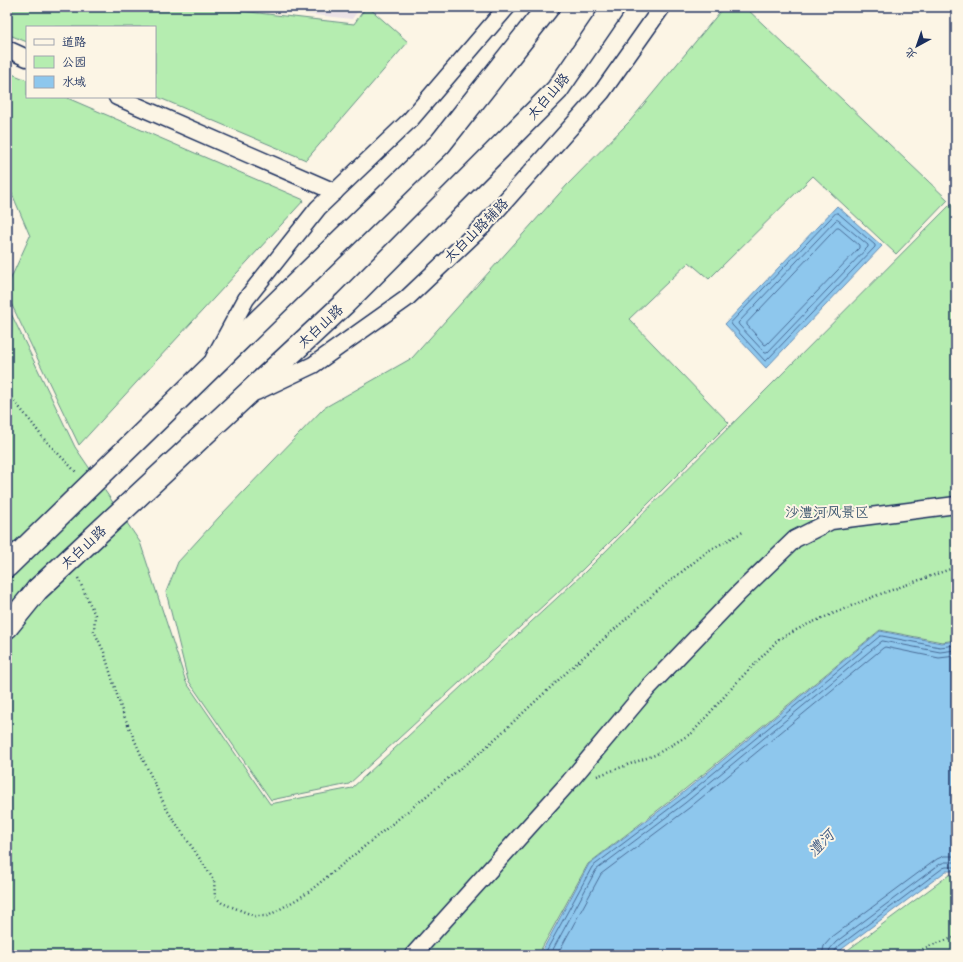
<svg xmlns="http://www.w3.org/2000/svg" width="963" height="962" font-family="Itim,'LXGW WenKai TC',sans-serif">
<rect width="100%" height="100%" fill="#fcf5e5"/>
<filter id="ink" filterUnits="userSpaceOnUse"><feTurbulence type="fractalNoise" baseFrequency=".025" numOctaves="2"/><feDisplacementMap in="SourceGraphic" scale="8" xChannelSelector="R" yChannelSelector="G"/><feConvolveMatrix kernelMatrix="1 2 1 2 8 2 1 2 1" color-interpolation-filters="sRGB"/></filter>
<g filter="url(#ink)">
<polygon fill="#ebe2e6" points="242,7 361,7 352,19"/>
<g fill="#b5edb0" stroke="#688e87">
<polygon points="7,7 206,7 354,24 366,7 368,7 408,42 306,160 155,96 155,27 27,27 27,42 7,34"/>
<polygon points="724,7 745,7 948,200 896,254 813,176 709,279 689,262 629,319 729,423 582,570 349,784 271,800 188,680 166,592 178,562 220,516 324,408 412,358 567,185 630,121"/>
<polygon points="7,72 27,80 27,97 65,97 304,200 79,445 7,295 7,287 30,236 7,182"/>
<polygon points="952,203 956,207 956,640 942,642 880,630 679,794 588,864 538,955 7,955 7,305 75,447 140,542 186,682 270,804 352,788 585,572"/>
<polygon points="949,875 956,875 956,955 841,955"/>
</g>
<g fill="#8ec7ed" stroke="#608ab4">
<polygon points="837,206 882,246 766,368 725,324"/>
<polygon points="880,631 941,643 956,641 956,871 946,871 842,949 836,955 540,955 589,864 679,796"/>
</g>
<g fill="none" stroke-linecap="round" stroke-linejoin="round">
<g stroke="#496c97" stroke-width="1">
<polygon points="836,213 838,213 875,245 875,247 767,360 765,361 732,325 731,323"/>
<polygon points="838,220 868,245 868,247 767,353 765,353 739,325 738,323 836,220"/>
<polygon points="837,228 839,228 859,245 859,248 767,344 765,345 747,325 747,323"/>
<polyline points="544,955 592,867 682,799 880,636 882,636 940,647 956,645"/>
<polyline points="550,955 596,870 685,803 882,641 883,641 940,652 956,650"/>
<polyline points="557,955 601,874 689,808 883,648 885,647 939,658 956,656"/>
<polyline points="822,955 824,946 832,937 937,859 944,856 956,856"/>
<polyline points="828,955 830,949 836,942 940,864 945,862 956,862"/>
<polyline points="833,955 834,952 839,946 943,868 946,867 956,867"/>
</g>
<defs>
<g id="minor">
<polyline points="7,49 27,58"/>
<polyline points="117,97 335,192"/>
<polyline points="214,358 246,299 318,208 411,119 507,7"/>
<polyline points="256,392 313,365 406,299 484,225 602,92 662,7"/>
<polyline points="413,955 570,781 648,688 739,593 795,539 831,521 956,505"/>
</g>
<g id="secondary">
<polyline points="7,566 440,144 548,7"/>
<polyline points="7,627 37,590 345,303 557,90 614,7"/>
</g>
</defs>
<use href="#minor" stroke="#1b2f5e" stroke-width="19"/>
<use href="#secondary" stroke="#1b2f5e" stroke-width="25"/>
<g stroke="#1b2f5e" stroke-width="2.5" stroke-dasharray="1 3" stroke-linecap="butt">
<polyline points="7,392 32,423 43,438 76,472"/>
<polyline points="78,578 95,615 94,631 104,652 122,711 142,757 167,810 214,880 215,897 222,903 255,916 268,916 306,894 483,750 579,661 655,593 708,551 743,532"/>
<polyline points="597,776 655,755 692,733 738,681 779,639 806,625 875,596 956,567"/>
<polyline points="912,955 929,946 956,937"/>
</g>
<use href="#minor" stroke="#fcf5e5" stroke-width="16"/>
<use href="#secondary" stroke="#fcf5e5" stroke-width="22"/>
</g>
</g>
<g text-anchor="middle" stroke-width="4" stroke-linejoin="round" paint-order="stroke">
<g font-size="14" fill="#1b2f5e" stroke="#fcf5e5">
<text transform="translate(548 96) rotate(-49)" y="5">太白山路</text>
<text transform="translate(476 230) rotate(-45)" y="5">太白山路辅路</text>
<text transform="translate(320 326) rotate(-43)" y="5">太白山路</text>
<text transform="translate(83 547) rotate(-43)" y="5">太白山路</text>
</g>
<g font-size="14" fill="#3a556e" stroke="#fcf5e5">
<text x="827" y="517">沙澧河风景区</text>
</g>
<g font-size="15" font-style="italic" fill="#385582" stroke="#fcf5e5">
<text transform="translate(821 843) rotate(-45)" y="5">澧河</text>
</g>
</g>
<rect width="963" height="962" fill="none" stroke="#fcf5e5" stroke-width="24"/>
<rect x="12" y="12" width="939" height="938" fill="none" stroke="#1b2f5e" stroke-width="1.5" filter="url(#ink)"/>
<rect x="26" y="26" width="130" height="72" fill="#fcf5e5" stroke="#a2a6af"/>
<rect x="34" y="39" width="20" height="6" fill="#fcf5e5" stroke="#a2a6af"/>
<text x="62" y="46" font-size="12" fill="#1b2f5e">道路</text>
<rect x="34" y="56" width="20" height="12" fill="#b5edb0" stroke="#a2a6af"/>
<text x="62" y="66" font-size="12" fill="#1b2f5e">公园</text>
<rect x="34" y="76" width="20" height="12" fill="#8ec7ed" stroke="#a2a6af"/>
<text x="62" y="86" font-size="12" fill="#1b2f5e">水域</text>
<g transform="translate(917 46) rotate(220)" stroke="#fcf5e5" stroke-width="3" paint-order="stroke">
<path d="M0-3L7 15L0 10L-7 15Z" fill="#1b2f5e"/>
<text y="-6" font-size="11" font-weight="bold" text-anchor="middle" fill="#1b2f5e">北</text>
</g>
</svg>
